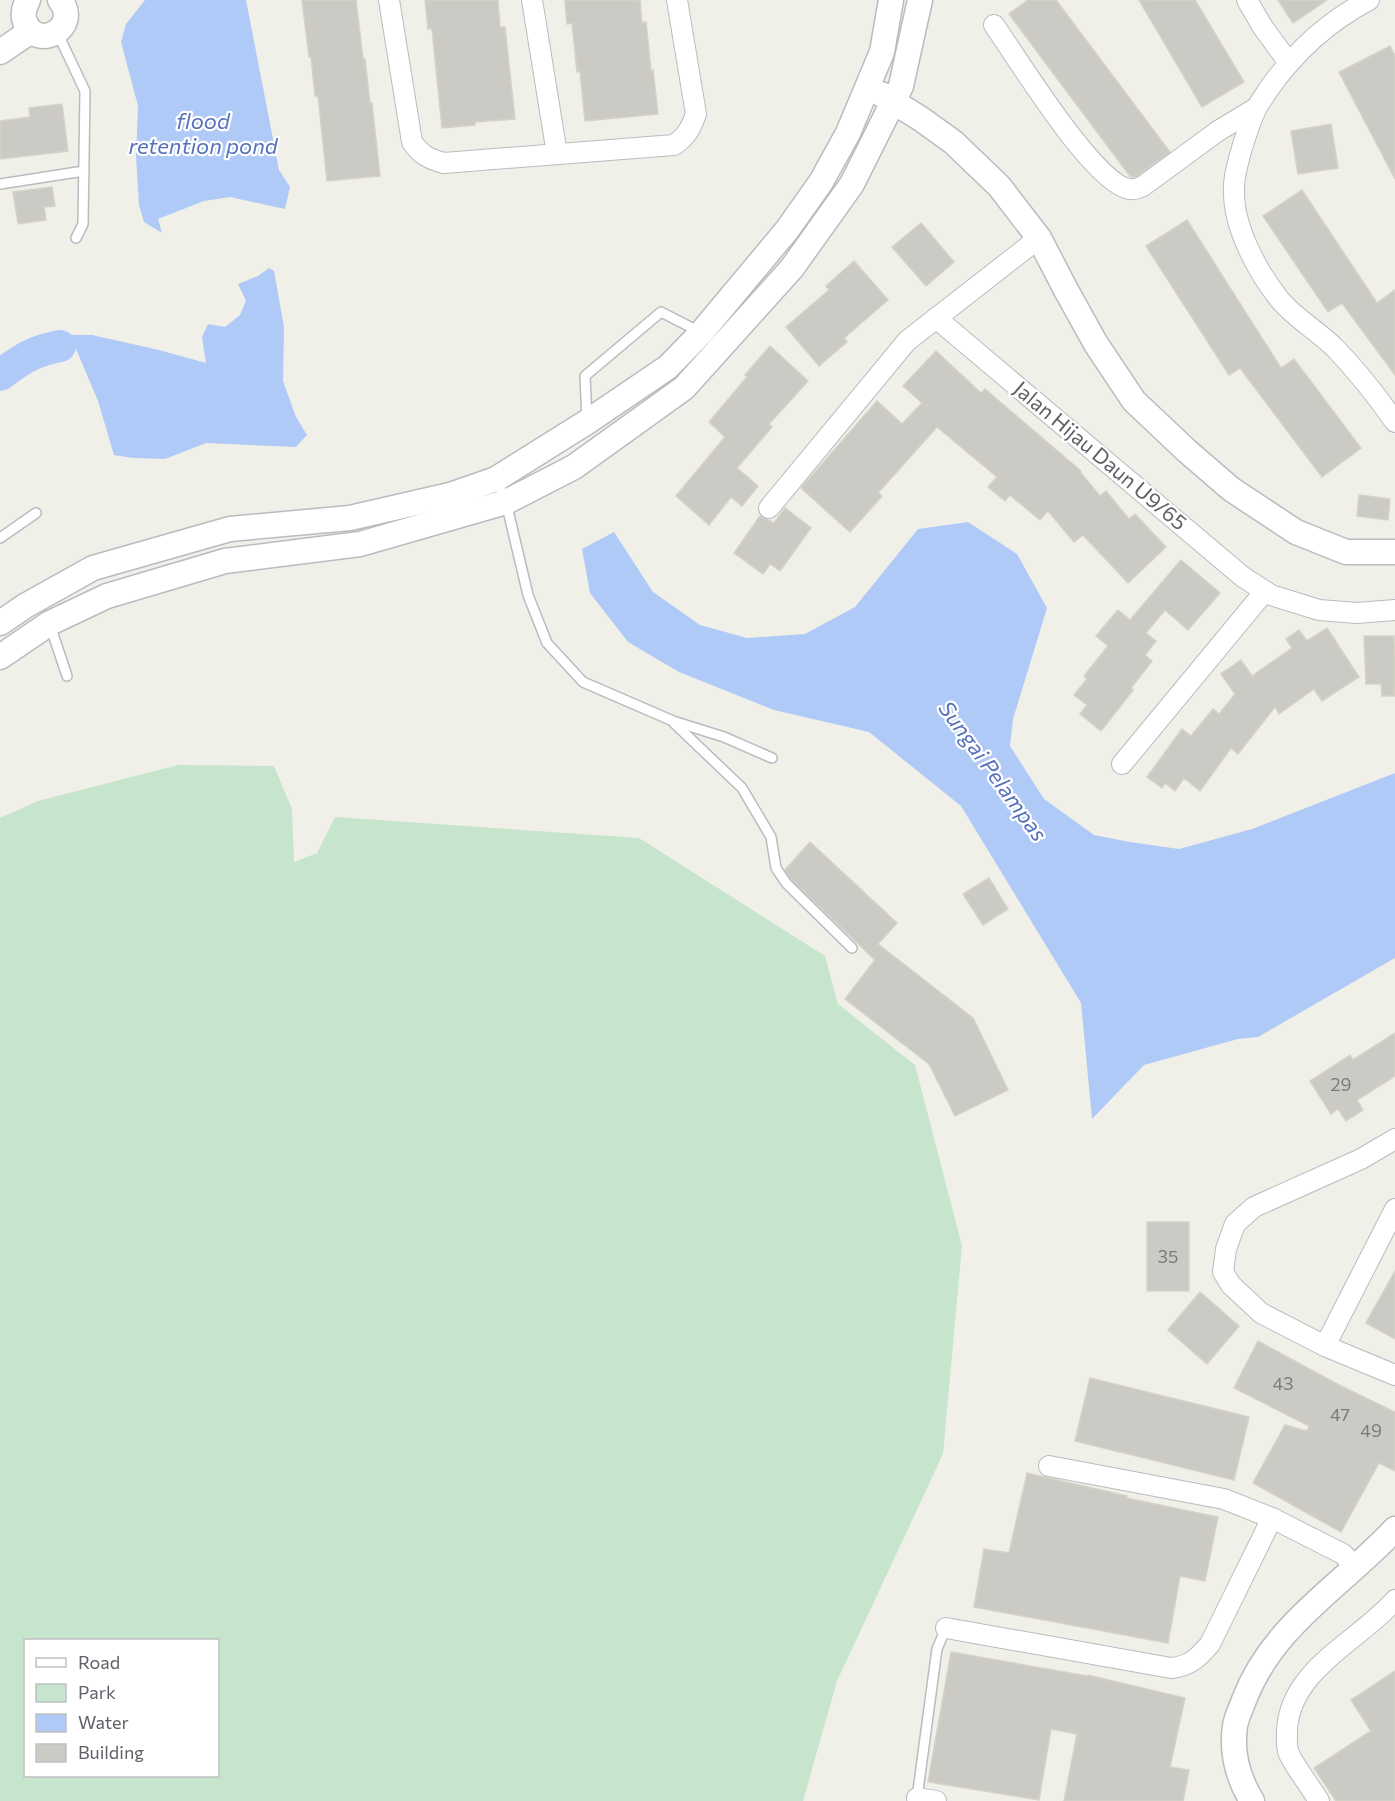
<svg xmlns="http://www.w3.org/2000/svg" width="1395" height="1801" font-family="Commissioner,sans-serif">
<rect width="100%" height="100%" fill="#f0f0e8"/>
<path fill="#c7e5cd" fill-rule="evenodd" d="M178 765 274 766 292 809 294 862 317 853 335 817 639 838 825 956 838 1004 915 1065 962 1246 943 1454 837 1681 803 1801H0V818L38 801ZM26 1640H218V1776H26Z"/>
<g fill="#b0caf8">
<polygon points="145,0 246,0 279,170 290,187 285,209 230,197 204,201 158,219 162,233 144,222 139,205 136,156 138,106 121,42 126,24"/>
<polygon points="269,268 274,271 284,327 283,381 296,417 307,435 296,447 206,443 165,459 133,458 114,455 98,401 76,349 55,353 25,364 16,353 63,335 92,335 159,350 206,363 202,337 208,324 225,327 240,315 246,301 238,284 258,276"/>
<polygon points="968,522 1017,554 1047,608 1013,719 1010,746 1044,799 1094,835 1130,842 1179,849 1252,829 1395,773 1395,958 1258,1037 1238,1039 1144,1065 1092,1119 1081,1003 961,806 869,732 774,710 679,672 628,642 590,593 582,549 614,532 653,592 700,625 747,638 805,634 855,607 918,529"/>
</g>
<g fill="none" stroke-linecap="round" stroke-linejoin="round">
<path stroke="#b0caf8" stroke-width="32" d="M0 375C22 359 33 351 60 346"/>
</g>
<g fill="#cccac4" stroke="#d4d3c7" stroke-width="1.5">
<polygon points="302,0 356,0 363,59 365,59 370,103 372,103 380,176 327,181 318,96 315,96 311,57 309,57"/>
<polygon points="425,0 498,0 500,27 505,27 515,119 475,122 475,125 442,128 432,29 428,29"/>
<polygon points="565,0 640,0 642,23 646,22 651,71 653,70 658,114 585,121 580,71 577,72 572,23 567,24"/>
<polygon points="1028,0 1056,0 1170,152 1137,176 1133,177 1130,176 1009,14"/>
<polygon points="1139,0 1195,0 1244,82 1202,107"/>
<polygon points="1278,0 1327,0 1293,23"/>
<polygon points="1390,46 1395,56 1395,179 1339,72"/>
<polygon points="62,104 68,151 0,159 0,121 30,117 29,108"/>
<polygon points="1331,124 1338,168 1298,174 1291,131"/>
<polygon points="52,187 55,206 44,207 46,220 18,224 13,192"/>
<polygon points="1302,190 1377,303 1395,290 1395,375 1342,303 1328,312 1263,216"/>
<polygon points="1187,220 1281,368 1294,359 1361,448 1322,477 1240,368 1229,375 1146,246"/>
<polygon points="921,223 954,262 926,286 892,247"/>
<polygon points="854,261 888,300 844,338 847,342 819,366 786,327 829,290 826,286"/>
<polygon points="770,346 808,381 769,424 772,427 737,468 758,486 742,506 731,497 709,525 676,496 725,437 709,422 747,377 745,375"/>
<polygon points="936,351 981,393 985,389 1081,471 1080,472 1100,496 1106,491 1129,519 1135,514 1166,547 1128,583 1083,535 1074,542 1048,511 1040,520 1010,495 1005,501 988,487 997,477 937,427 878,493 882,496 850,532 801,488 877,401 902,424 922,403 903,386"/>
<polygon points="1359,495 1390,499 1388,520 1357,516"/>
<polygon points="785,508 811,528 780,571 770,564 763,574 734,553 760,516 774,523"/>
<polygon points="1181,560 1220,593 1188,630 1165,610 1146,633 1156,641 1145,655 1152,661 1131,688 1133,690 1101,731 1080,714 1087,705 1074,695 1087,679 1084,676 1108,646 1096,636 1118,610 1130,620"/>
<polygon points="1327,628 1359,677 1322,701 1314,689 1279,714 1275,707 1238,754 1231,748 1200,791 1184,778 1175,791 1165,783 1162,788 1147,777 1182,729 1191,736 1213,709 1219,714 1235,694 1221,674 1241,660 1252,676 1292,648 1286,639 1299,630 1307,641"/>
<polygon points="1364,636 1394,636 1395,696 1382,696 1381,684 1366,684"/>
<polygon points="810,842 897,923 878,944 973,1018 1008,1090 955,1116 929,1064 845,999 875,960 791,879 785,870"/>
<polygon points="989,878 1008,909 983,925 963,894"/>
<polygon points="1395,1033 1395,1076 1357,1100 1363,1110 1346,1121 1338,1109 1331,1114 1310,1081 1350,1055 1353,1060"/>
<rect x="1147" y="1222" width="42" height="69"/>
<polygon points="1395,1271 1395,1339 1366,1323"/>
<polygon points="1200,1292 1239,1326 1207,1364 1168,1330"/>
<polygon points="1258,1341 1339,1385 1395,1412 1395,1471 1379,1463 1341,1532 1253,1483 1285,1425 1307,1431 1309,1426 1234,1388"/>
<polygon points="1090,1378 1249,1417 1234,1480 1075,1441"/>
<polygon points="1027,1473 1127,1496 1126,1498 1218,1517 1205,1581 1180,1576 1168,1643 974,1607 984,1549 1009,1553"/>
<polygon points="951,1652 1087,1676 1088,1675 1185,1698 1170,1767 1189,1770 1183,1801 1064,1801 1077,1734 1051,1729 1039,1800 928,1782"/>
<polygon points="1395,1671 1395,1801 1336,1801 1314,1768 1371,1731 1351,1700"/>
</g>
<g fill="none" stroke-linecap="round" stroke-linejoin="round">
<defs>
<g id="service">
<polyline points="57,32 85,91 83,224 76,238"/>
<polyline points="0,184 84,171"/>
<polyline points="587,420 585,376 661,312 700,332"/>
<polyline points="496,479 506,502 528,595 547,643 583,682 673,721 724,737 772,758"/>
<polyline points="0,538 36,513"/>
<polyline points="50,625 67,676"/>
<polyline points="674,723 742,788 771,837 776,868 786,883 852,948"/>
<polyline points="917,1798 937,1649 946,1628"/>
</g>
<g id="minor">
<path d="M389 0 412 142C421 155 429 159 444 163L674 145C687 136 691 128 696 114L677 0"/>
<polyline points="532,0 557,154"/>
<polyline points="1247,0 1262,26 1289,63"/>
<path d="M1369 0C1329 21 1294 53 1268 90 1264 97 1259 103 1256 109 1250 122 1246 135 1242 148 1238 163 1233 177 1234 193 1234 228 1258 273 1280 300 1296 319 1318 331 1335 348 1357 371 1377 396 1395 422"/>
<path d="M994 25C1016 56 1095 186 1130 189 1135 190 1139 188 1143 186L1218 131 1256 108"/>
<polyline points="936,318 1243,577 1271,595 1319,610 1357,613 1395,610"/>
<polyline points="769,508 907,341 1039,238"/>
<polyline points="1122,764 1265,591"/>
<polyline points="1395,1139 1361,1159 1254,1207 1235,1224 1226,1249 1223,1272 1231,1285 1261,1313 1325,1346 1395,1375"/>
<polyline points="1325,1346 1395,1209"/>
<polyline points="1049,1466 1224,1499 1272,1518 1343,1554 1355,1567"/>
<path d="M946 1628 1171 1668C1190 1666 1198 1658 1210 1644L1272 1518"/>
<polyline points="917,1798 936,1801"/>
<path d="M1319 1801C1310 1786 1297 1770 1289 1754 1286 1747 1287 1739 1287 1731 1289 1670 1359 1641 1395 1600"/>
</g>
<g id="tertiary">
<path d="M28 0C24 7 22 14 25 22 36 52 82 28 60 0"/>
<polyline points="0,52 31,31"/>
<polyline points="881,94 921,119 953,142 999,186 1039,238 1066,290 1096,344 1134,401 1187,451 1231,489 1296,532 1346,552 1395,552"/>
<polyline points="0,623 25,606 93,568 230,529 350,518 450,495 496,479 587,422 668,367 701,333 787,230 821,182 848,133 882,52 891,0"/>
<polyline points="0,657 50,623 107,596 225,561 360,544 506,502 574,467 684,388 792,268 852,184 901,86 920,0"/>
<path d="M1252 1801C1238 1778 1231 1753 1235 1726 1236 1718 1241 1709 1244 1700 1273 1624 1342 1586 1395 1529"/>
</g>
</defs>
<use href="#service" stroke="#babbc0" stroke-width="12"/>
<use href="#minor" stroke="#babbc0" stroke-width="22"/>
<use href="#tertiary" stroke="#babbc0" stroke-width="27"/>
<use href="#service" stroke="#fff" stroke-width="9"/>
<use href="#minor" stroke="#fff" stroke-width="20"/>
<use href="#tertiary" stroke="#fff" stroke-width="24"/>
</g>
<g text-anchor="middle" stroke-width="4.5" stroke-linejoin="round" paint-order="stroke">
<g font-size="18" fill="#7a7b7e">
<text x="1341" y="1091">29</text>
<text x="1168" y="1263">35</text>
<text x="1283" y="1390">43</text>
<text x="1340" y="1421">47</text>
<text x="1371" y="1437">49</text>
</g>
<g font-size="21" fill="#5f6167" stroke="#fff">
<text transform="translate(1100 456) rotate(40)" y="7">Jalan Hijau Daun U9/65</text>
</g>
<g font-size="22" font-style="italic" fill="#5471ba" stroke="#fff">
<text x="203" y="129">flood<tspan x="203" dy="25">retention pond</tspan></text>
<text transform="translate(993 771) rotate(54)" y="8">Sungai Pelampas</text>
</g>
</g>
<rect x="24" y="1639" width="195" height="138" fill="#ffffff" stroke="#bfc0c2" stroke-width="1.5"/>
<rect x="36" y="1658" width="30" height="9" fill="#ffffff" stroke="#bfc0c2" stroke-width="1.5"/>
<text x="78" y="1669" font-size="18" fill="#5f6167">Road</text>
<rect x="36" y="1684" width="30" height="18" fill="#c7e5cd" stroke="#bfc0c2" stroke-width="1.5"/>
<text x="78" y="1699" font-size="18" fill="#5f6167">Park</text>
<rect x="36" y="1714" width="30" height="18" fill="#b0caf8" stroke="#bfc0c2" stroke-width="1.5"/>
<text x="78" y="1729" font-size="18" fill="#5f6167">Water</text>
<rect x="36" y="1744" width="30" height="18" fill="#cccac4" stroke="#bfc0c2" stroke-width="1.5"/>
<text x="78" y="1759" font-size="18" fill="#5f6167">Building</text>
</svg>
